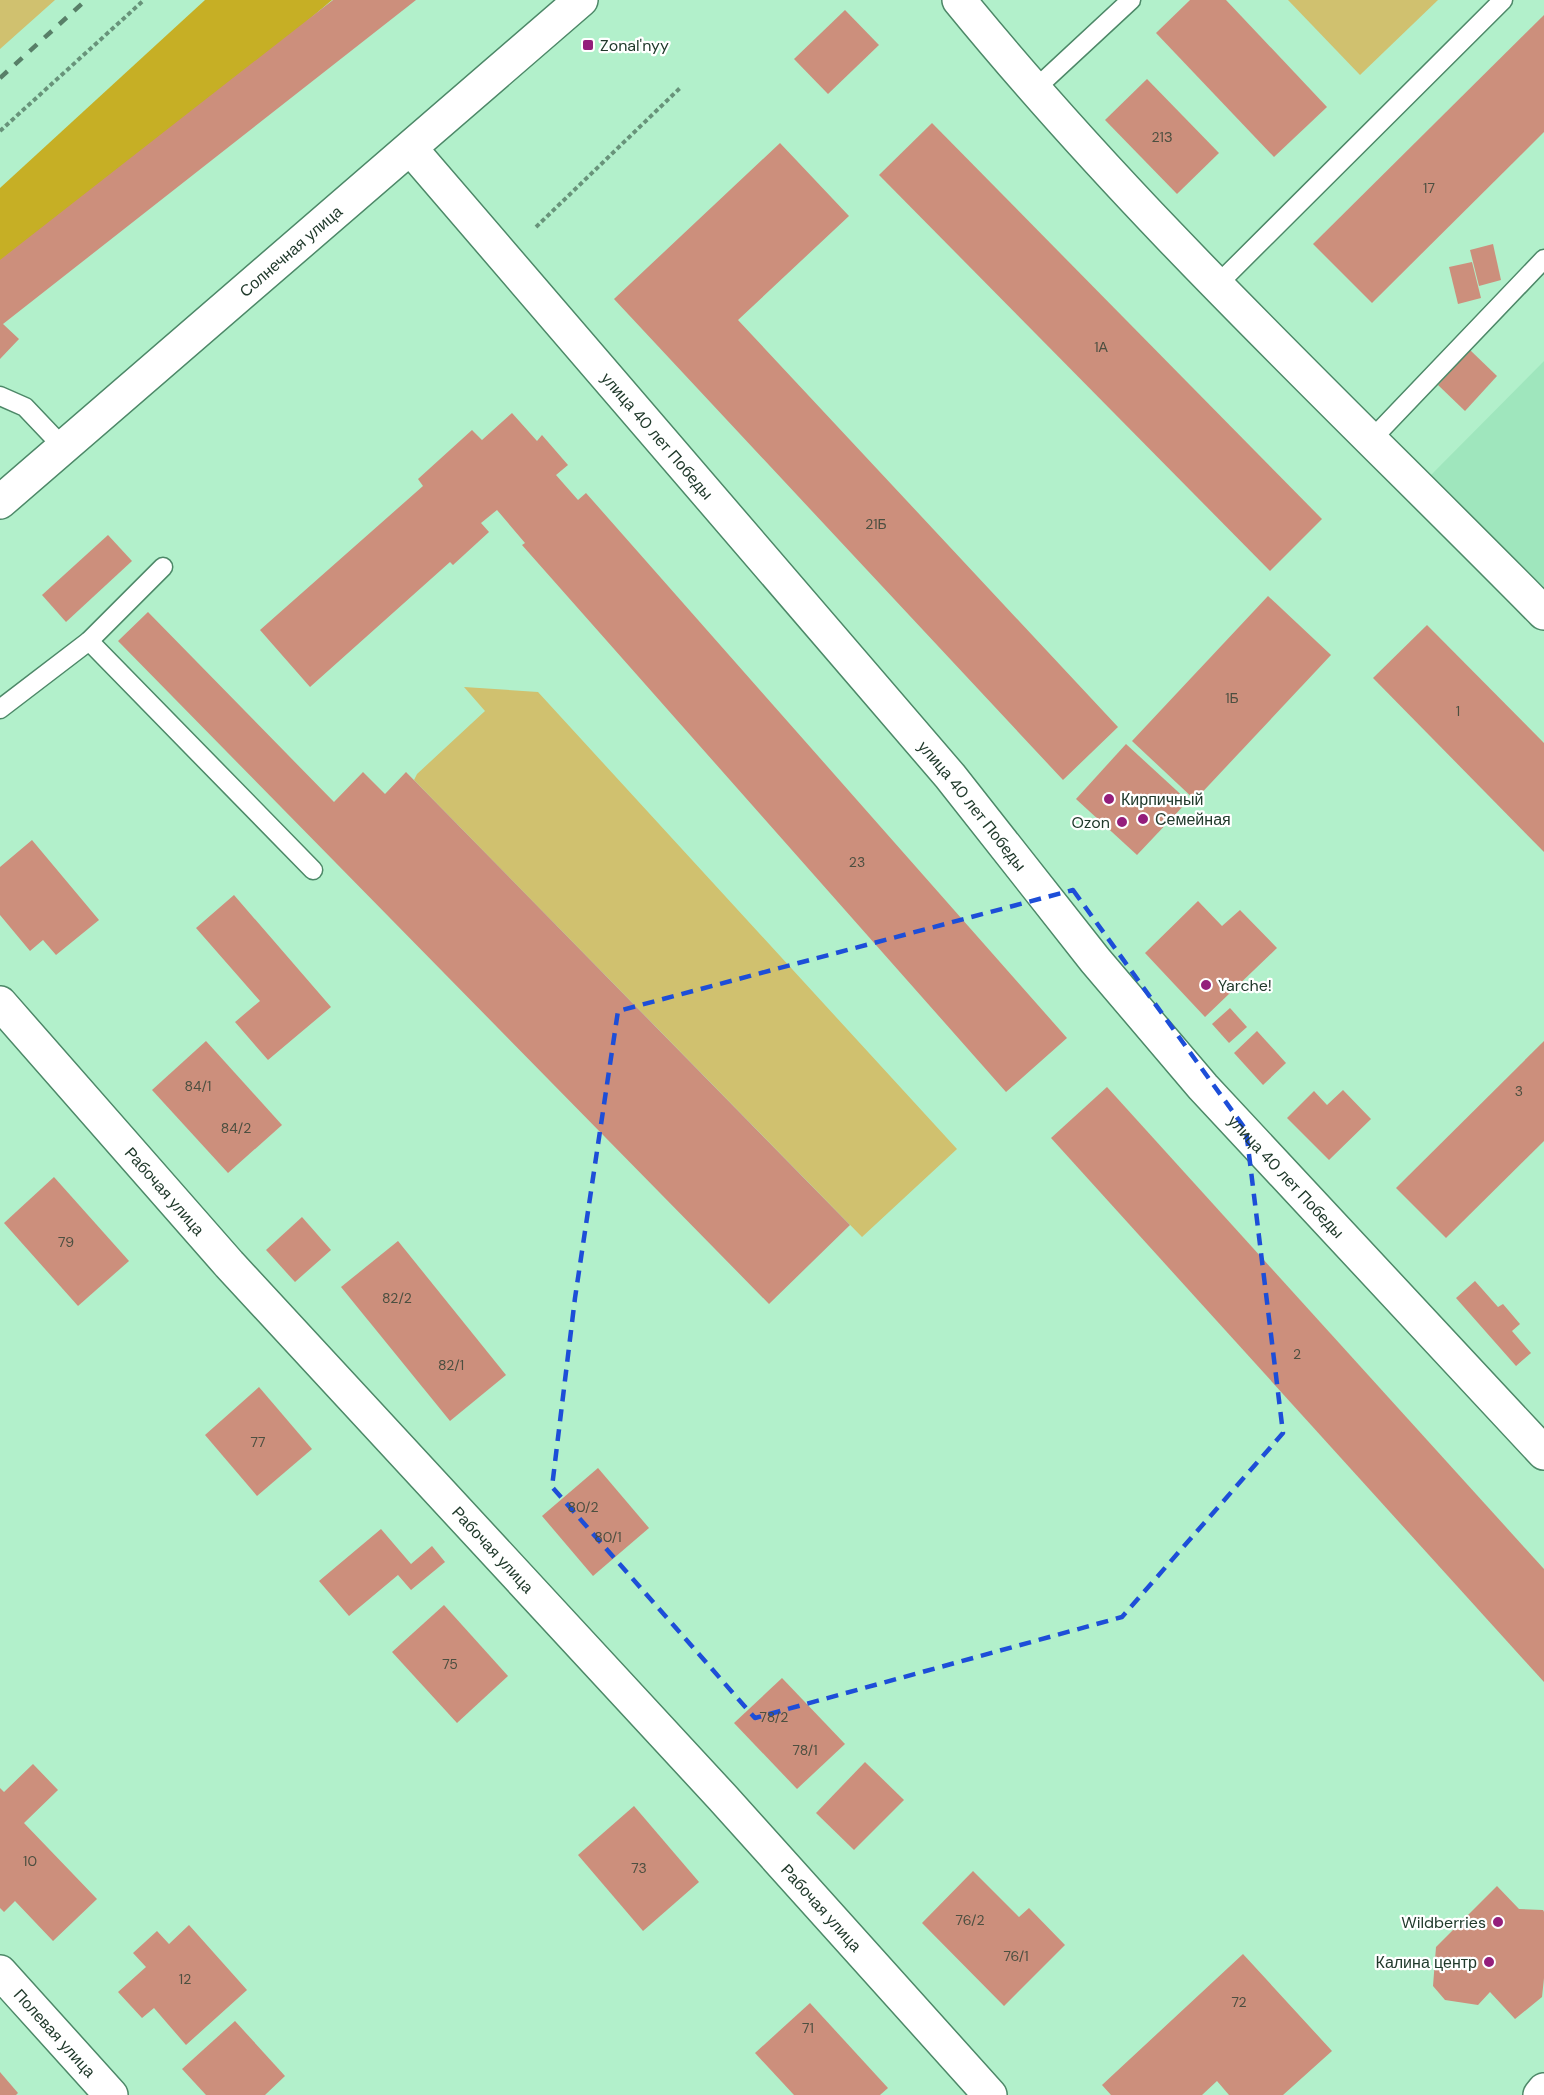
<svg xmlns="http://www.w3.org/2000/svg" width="1544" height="2095" font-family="'DM Sans',sans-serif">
<rect width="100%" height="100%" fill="#b2f0cb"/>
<polygon fill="#9fe6bd" points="1544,361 1544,589 1429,477"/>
<g fill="#d0c16f">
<polygon points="0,0 55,0 0,49"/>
<polygon points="1288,0 1438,0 1360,75"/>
<polygon points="464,687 538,692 957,1149 862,1237 414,780 417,774 485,711"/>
</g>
<polygon fill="#c6af25" points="205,0 332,0 0,281 0,188"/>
<g fill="#cc8f7c">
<polygon points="333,0 416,0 3,324 19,339 0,359 0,260"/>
<polygon points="1190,0 1226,0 1327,107 1274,157 1156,33"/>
<polygon points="845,10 879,45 828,94 794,59"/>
<polygon points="1544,15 1544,132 1372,303 1313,244"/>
<polygon points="1147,79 1219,153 1177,194 1105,120"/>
<polygon points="932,123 1322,519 1270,571 879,175"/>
<polygon points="780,143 849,216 738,320 1118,727 1063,780 614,299"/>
<polygon points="1493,244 1501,280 1479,286 1470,250"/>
<polygon points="1472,262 1481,298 1458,304 1449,267"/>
<polygon points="1470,350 1497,376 1465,411 1438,385"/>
<polygon points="512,413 537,441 542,435 568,465 556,475 578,500 586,493 1067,1038 1006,1092 522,545 525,543 497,510 481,523 489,532 453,565 450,562 310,687 260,630 423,486 418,479 472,430 482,440"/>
<polygon points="108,535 132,561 66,622 42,595"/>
<polygon points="1268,596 1331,655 1195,800 1132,741"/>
<polygon points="148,612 334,802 363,772 385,794 406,772 850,1225 769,1304 118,641"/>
<polygon points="1427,625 1544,743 1544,852 1373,678"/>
<polygon points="1126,744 1188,801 1137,855 1076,799"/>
<polygon points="32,840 99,920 56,955 43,940 30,951 0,915 0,867"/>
<polygon points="234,895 331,1007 268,1060 235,1022 260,1001 196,928"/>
<polygon points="1198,901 1222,926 1240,910 1277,948 1205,1017 1145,953"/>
<polygon points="1230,1008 1247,1027 1229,1043 1212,1024"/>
<polygon points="1257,1031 1286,1063 1263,1085 1234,1053"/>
<polygon points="206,1041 282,1125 228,1173 152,1090"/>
<polygon points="1544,1041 1544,1141 1446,1238 1396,1188"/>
<polygon points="1107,1087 1544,1569 1544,1682 1051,1138"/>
<polygon points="1343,1090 1371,1119 1329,1160 1287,1118 1314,1091 1327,1105"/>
<polygon points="54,1177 129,1261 78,1306 4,1223"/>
<polygon points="302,1217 331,1250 295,1282 266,1250"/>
<polygon points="398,1241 506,1375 450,1421 341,1287"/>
<polygon points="1475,1281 1498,1307 1503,1304 1520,1324 1512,1331 1531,1353 1516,1366 1456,1298"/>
<polygon points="259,1387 312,1449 257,1496 205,1435"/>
<polygon points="598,1468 649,1528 593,1576 542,1516"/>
<polygon points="381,1529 411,1564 432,1546 445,1562 411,1590 398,1575 349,1616 319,1581"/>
<polygon points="444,1605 508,1676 457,1723 392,1652"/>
<polygon points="782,1678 845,1744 797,1789 734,1723"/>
<polygon points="865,1762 904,1800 854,1850 816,1813"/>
<polygon points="33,1764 58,1790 24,1823 97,1899 53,1941 15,1901 4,1912 0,1908 0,1788 4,1792"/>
<polygon points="634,1806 699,1882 643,1931 578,1855"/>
<polygon points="973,1871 1019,1917 1029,1908 1065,1945 1004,2006 922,1923"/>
<polygon points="1497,1886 1519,1909 1543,1910 1544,1912 1544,1978 1542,1997 1515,2019 1490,1992 1478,2005 1445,2000 1433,1986 1436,1947"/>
<polygon points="189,1925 247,1990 186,2045 154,2008 142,2018 118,1992 146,1967 133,1953 157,1931 169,1944"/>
<polygon points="1243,1954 1332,2051 1283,2095 1229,2095 1217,2081 1202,2095 1111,2095 1102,2085"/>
<polygon points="810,2003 888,2088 880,2095 794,2095 755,2053"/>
<polygon points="235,2021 285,2076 265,2095 206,2095 182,2069"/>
<polygon points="0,2072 18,2093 16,2095 0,2095"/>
</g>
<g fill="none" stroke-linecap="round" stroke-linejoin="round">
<defs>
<g id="lane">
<polyline points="1034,90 1131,0"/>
<polyline points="1217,285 1503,0"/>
<polyline points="0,396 25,407 63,447"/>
<polyline points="1372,439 1544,259"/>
<polyline points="89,641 313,870"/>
<polyline points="0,709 89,641 163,567"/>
</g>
<g id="street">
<path d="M959 0C1138 219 1346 412 1544 613"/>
<path id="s1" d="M0 1003 229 1264 722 1797 990 2095"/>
<path id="s2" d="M0 1972 111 2095"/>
<polyline points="1540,2095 1544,2090"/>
</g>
<g id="secondary">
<path id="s3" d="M411 149 950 776 1095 960 1203 1087 1544 1453"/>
<path id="s4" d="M0 502 581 0"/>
</g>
</defs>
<use href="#lane" stroke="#4d8868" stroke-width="21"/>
<use href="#street" stroke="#4d8868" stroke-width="36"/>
<use href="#secondary" stroke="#4d8868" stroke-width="36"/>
<g stroke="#68937a" stroke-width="4" stroke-dasharray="4.5 3" stroke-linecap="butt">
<polyline points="0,131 144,0"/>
<polyline points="536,227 680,88"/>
</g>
<use href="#lane" stroke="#fff" stroke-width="18"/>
<use href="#street" stroke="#fff" stroke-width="33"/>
<use href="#secondary" stroke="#fff" stroke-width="33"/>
<polyline stroke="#587f68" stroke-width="4.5" stroke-dasharray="10 10" stroke-linecap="butt" points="0,78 86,0"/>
</g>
<path fill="none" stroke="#1d4ed8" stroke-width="4.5" stroke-dasharray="12 8" stroke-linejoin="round" d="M1073 890 1246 1130 1283 1433 1122 1617 755 1718 552 1487 575 1298 618 1011Z"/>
<g fill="#941e7b" stroke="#fff" stroke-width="2">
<rect x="582" y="39" width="12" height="12" rx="3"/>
<circle cx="1109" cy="799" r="6"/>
<circle cx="1143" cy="819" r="6"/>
<circle cx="1122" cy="822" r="6"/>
<circle cx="1206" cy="985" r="6"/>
<circle cx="1498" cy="1922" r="6"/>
<circle cx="1489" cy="1962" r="6"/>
</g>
<g text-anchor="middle" stroke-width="4.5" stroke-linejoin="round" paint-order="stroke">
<g font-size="14" fill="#4c4f40">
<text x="1162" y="142">21З</text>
<text x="1429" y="193">17</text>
<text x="1101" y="352">1А</text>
<text x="876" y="529">21Б</text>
<text x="1232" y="703">1Б</text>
<text x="1458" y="716">1</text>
<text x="857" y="867">23</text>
<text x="198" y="1091">84/1</text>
<text x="1519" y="1096">3</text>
<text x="236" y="1133">84/2</text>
<text x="66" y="1247">79</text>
<text x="397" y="1303">82/2</text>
<text x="1297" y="1359">2</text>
<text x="451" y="1370">82/1</text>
<text x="258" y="1447">77</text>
<text x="583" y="1512">80/2</text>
<text x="608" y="1542">80/1</text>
<text x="450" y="1669">75</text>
<text x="774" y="1722">78/2</text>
<text x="805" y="1755">78/1</text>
<text x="30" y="1866">10</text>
<text x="639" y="1873">73</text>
<text x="970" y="1925">76/2</text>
<text x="1016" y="1961">76/1</text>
<text x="185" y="1984">12</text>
<text x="1239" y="2007">72</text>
<text x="808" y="2033">71</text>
</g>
<g font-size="16" fill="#213a2c" stroke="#fff" text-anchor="start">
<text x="600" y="51">Zonal'nyy</text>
<text x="1121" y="805">Кирпичный</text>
<text x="1155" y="825">Семейная</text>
<text x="1110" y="828" text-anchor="end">Ozon</text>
<text x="1218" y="991">Yarche!</text>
<text x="1486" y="1928" text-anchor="end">Wildberries</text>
<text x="1477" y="1968" text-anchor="end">Калина центр</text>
</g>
<g font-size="16" fill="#213a2c" stroke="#fff">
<text dy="6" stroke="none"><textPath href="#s4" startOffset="384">Солнечная улица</textPath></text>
<text dy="6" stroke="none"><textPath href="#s3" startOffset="378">улица 40 лет Победы</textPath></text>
<text dy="6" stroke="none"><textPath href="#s3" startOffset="864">улица 40 лет Победы</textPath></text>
<text dy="6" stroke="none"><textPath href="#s3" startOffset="1350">улица 40 лет Победы</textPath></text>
<text dy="6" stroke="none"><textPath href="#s1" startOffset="250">Рабочая улица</textPath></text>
<text dy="6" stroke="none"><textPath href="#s1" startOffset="736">Рабочая улица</textPath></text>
<text dy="6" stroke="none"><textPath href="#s1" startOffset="1222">Рабочая улица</textPath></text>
<text dy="6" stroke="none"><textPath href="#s2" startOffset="82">Полевая улица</textPath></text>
</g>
</g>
</svg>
